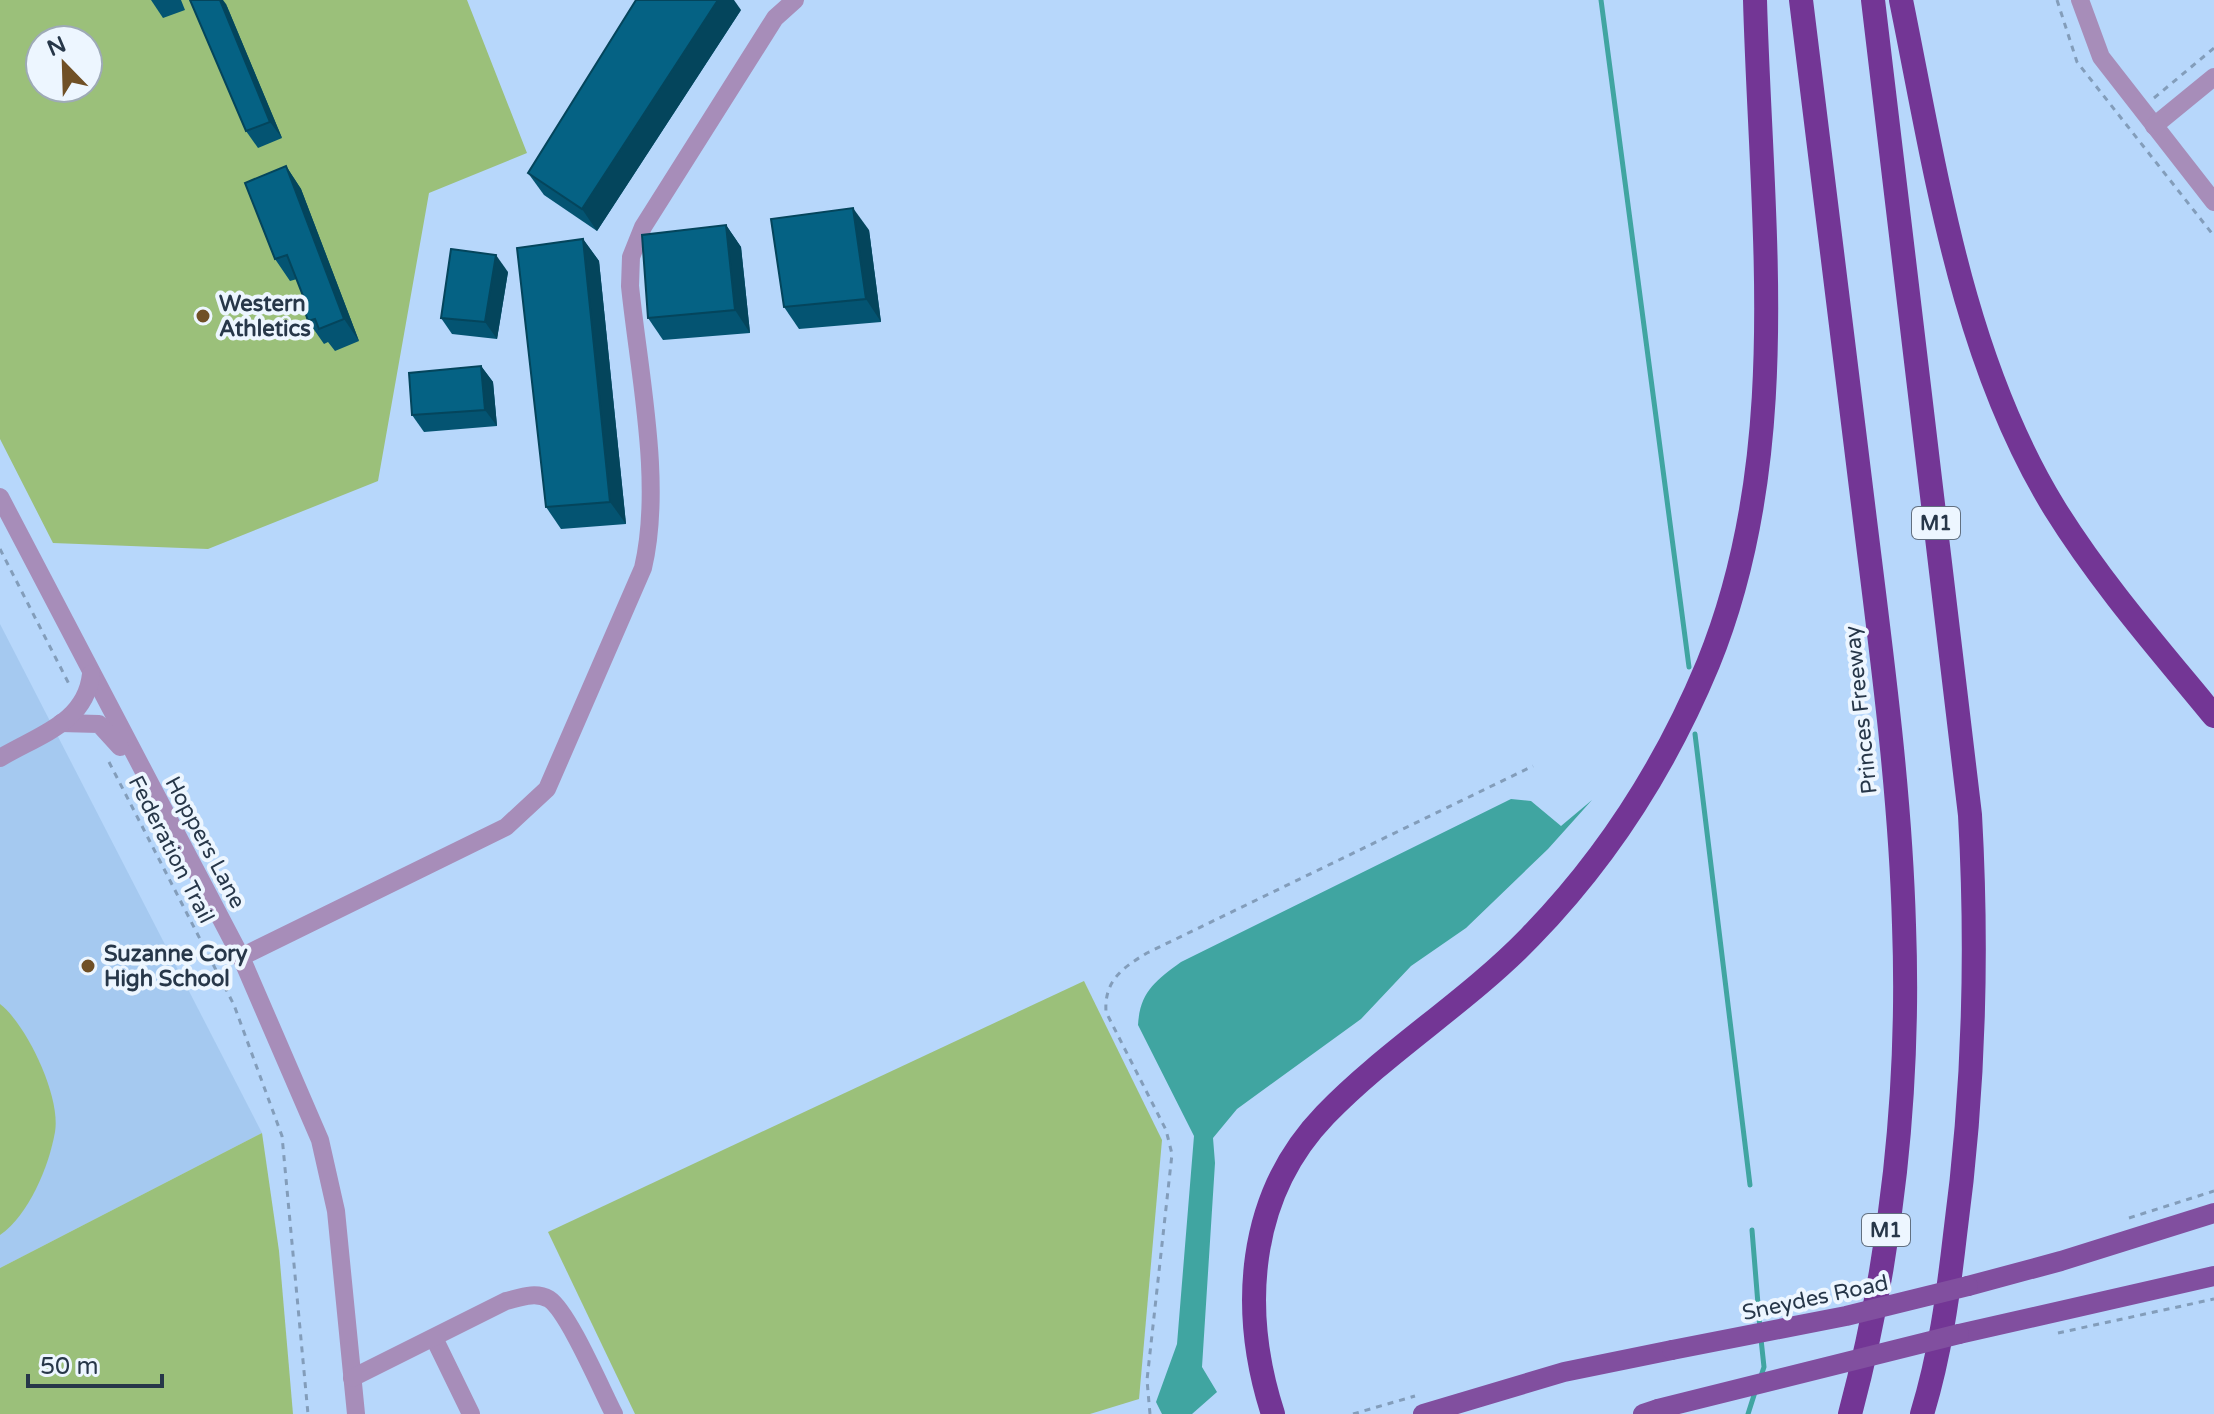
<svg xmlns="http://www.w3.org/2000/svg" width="2214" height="1414" font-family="'Varela Round',sans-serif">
<rect width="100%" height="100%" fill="#b7d7fb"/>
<polygon fill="#a5c9f0" points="0,624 262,1133 0,1268"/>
<g fill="#9bc07a" fill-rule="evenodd">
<path d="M0 0H467L527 153 429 193 378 481 208 549 53 543 0 439ZM40 40H88V88H40Z"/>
<polygon points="1084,981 1162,1140 1139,1399 1090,1414 635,1414 548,1232"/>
<path d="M0 1004C27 1025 61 1097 55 1132 49 1166 29 1215 0 1235Z"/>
<polygon points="262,1133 279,1251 293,1414 0,1414 0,1268"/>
</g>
<path fill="#40a5a1" d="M1511 799 1531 801 1561 826 1592 800 1548 849 1466 928 1411 966 1361 1019 1237 1109 1213 1138 1215 1163 1202 1367 1217 1392 1192 1414H1162L1156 1402 1177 1344 1194 1136 1138 1025C1140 992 1155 981 1181 962Z"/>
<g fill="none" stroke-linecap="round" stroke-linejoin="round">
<g stroke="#40a5a1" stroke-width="5">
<polyline points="1601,0 1689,667"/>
<polyline points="1695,734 1750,1185"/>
<polyline points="1752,1230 1760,1329"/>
<polyline points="1761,1376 1764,1367 1761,1339"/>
<polyline points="1748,1414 1756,1389"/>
</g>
<g stroke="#839dba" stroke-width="3" stroke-dasharray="6 6" stroke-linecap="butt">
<polyline points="2057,0 2077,62 2214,236"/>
<polyline points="2154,98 2214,48"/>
<polyline points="0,549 69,684"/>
<polyline points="109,762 234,1005 282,1136 308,1414"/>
<polyline points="2129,1218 2214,1191"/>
<polyline points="2058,1333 2214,1299"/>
<path d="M1150 1414 1147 1380 1172 1154 1166 1130 1106 1012C1104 981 1122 968 1147 953L1533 766"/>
<polyline points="1353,1414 1415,1396"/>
</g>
<g stroke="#a78db9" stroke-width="18">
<polyline points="2080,0 2101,57 2214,202"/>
<polyline points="2154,126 2214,77"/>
<polyline points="0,497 241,957 320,1140 336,1211 356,1414"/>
<polyline points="61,723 99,724 120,747"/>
<path d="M0 758C38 735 86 723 91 674"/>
<path d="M241 957 506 827 547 789 643 568C663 483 639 374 630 286L631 257 643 227 775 18 795 0"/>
<polyline points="434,1338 471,1414"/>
<path d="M352 1378 506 1301C519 1298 535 1291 549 1299 568 1311 602 1391 614 1414"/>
</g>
<g stroke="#814f9f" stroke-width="20">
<polyline points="1968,1286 2061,1261 2214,1213"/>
<polyline points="1959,1334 2214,1276"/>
<polyline points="1423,1414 1564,1372 1672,1350"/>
<polyline points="1643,1414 1658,1409"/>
</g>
<g stroke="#733695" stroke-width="24">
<path d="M1801 0C1822 168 1842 336 1863 504 1880 644 1900 784 1904 925 1910 1088 1892 1257 1850 1414"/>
<path d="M1873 0 1970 815C1978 957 1974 1094 1955 1235 1948 1296 1940 1355 1922 1414"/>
<path d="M1901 0C1936 172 1962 358 2055 509 2101 583 2159 649 2214 716"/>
<path d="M1273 1414C1240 1312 1246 1197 1325 1115 1388 1050 1467 1002 1530 937 1607 858 1666 765 1708 664 1794 453 1761 222 1755 0"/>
</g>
<g stroke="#814f9f" stroke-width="20">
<polyline points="1672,1350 1846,1316 1968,1286"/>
<polyline points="1658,1409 1959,1334"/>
</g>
</g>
<g fill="#045472">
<polygon points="151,0 181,0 185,10 163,18"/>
<polygon points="226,4 282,138 258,148 246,131"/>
<polygon points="741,10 597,231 544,195 528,173"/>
<polygon points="286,166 301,189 359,341 335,351 328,342 324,344 308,321 305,301 297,279 290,281 275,259"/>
<polygon points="726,225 741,247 750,333 663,340 648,318"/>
<polygon points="869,230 881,322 799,329 784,307"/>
<polygon points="583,239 599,261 626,524 561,529 546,507"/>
<polygon points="508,272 497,339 452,334 441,318"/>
<polygon points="481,366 493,382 497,426 424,432 412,415"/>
</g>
<g fill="#04455c">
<polygon points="220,0 223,0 226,4 282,138 270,122"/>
<polygon points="718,0 734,0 741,10 597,231 582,209"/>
<polygon points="286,166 301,189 359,341 344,319"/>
<polygon points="853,208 869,230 881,322 866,299"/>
<polygon points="726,225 741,247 750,333 735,310"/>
<polygon points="583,239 599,261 626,524 610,502"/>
<polygon points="496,255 508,272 497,339 485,322"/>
<polygon points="481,366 493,382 497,426 485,410"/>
</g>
<g fill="#056284" stroke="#04455c" stroke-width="2">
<polygon points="190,0 220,0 270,122 246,131"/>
<polygon points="636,0 718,0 582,209 528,173"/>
<polygon points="286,166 344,319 319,329 315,319 308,321 302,302 305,301 287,255 275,259 245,183"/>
<polygon points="853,208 866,299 784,307 771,219"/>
<polygon points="726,225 735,310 648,318 642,235"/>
<polygon points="583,239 610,502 546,507 517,248"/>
<polygon points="451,249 496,255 485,322 441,318"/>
<polygon points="481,366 485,410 412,415 409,373"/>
</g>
<g fill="#705026" stroke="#edf6ff" stroke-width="3">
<circle cx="203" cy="316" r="8"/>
<circle cx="88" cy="966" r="8"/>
</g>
<g text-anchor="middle" stroke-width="8" stroke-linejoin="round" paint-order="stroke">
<g fill="#edf6ff" stroke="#627080" stroke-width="2">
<rect x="1912" y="507" width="48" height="32" rx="6"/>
<rect x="1862" y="1214" width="48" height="32" rx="6"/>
</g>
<g font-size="20" font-weight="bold" fill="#273749">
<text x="1936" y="530">M1</text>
<text x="1886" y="1237">M1</text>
</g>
<g font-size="22" font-weight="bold" fill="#273749" stroke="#edf6ff" text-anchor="start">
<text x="219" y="311">Western<tspan x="219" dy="25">Athletics</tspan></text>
<text x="104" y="961">Suzanne Cory<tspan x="104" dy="25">High School</tspan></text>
</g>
<g font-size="22" fill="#273749" stroke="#edf6ff">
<text transform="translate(1860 710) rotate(-96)" y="8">Princes Freeway</text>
<text transform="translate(206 842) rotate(62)" y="8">Hoppers Lane</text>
<text transform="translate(172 849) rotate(63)" y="8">Federation Trail</text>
<text transform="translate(1815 1297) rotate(-12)" y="8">Sneydes Road</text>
</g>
</g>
<g transform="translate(64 64) rotate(337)"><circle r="38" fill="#edf6ff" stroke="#9eaab6" stroke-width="2"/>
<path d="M0-6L14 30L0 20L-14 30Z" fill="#705026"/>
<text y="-12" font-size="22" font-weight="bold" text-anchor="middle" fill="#273749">N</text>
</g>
<path d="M28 1374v12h134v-12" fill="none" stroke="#273749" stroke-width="4"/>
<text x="40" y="1374" font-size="24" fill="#273749" stroke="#edf6ff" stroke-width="6" paint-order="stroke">50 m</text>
</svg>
